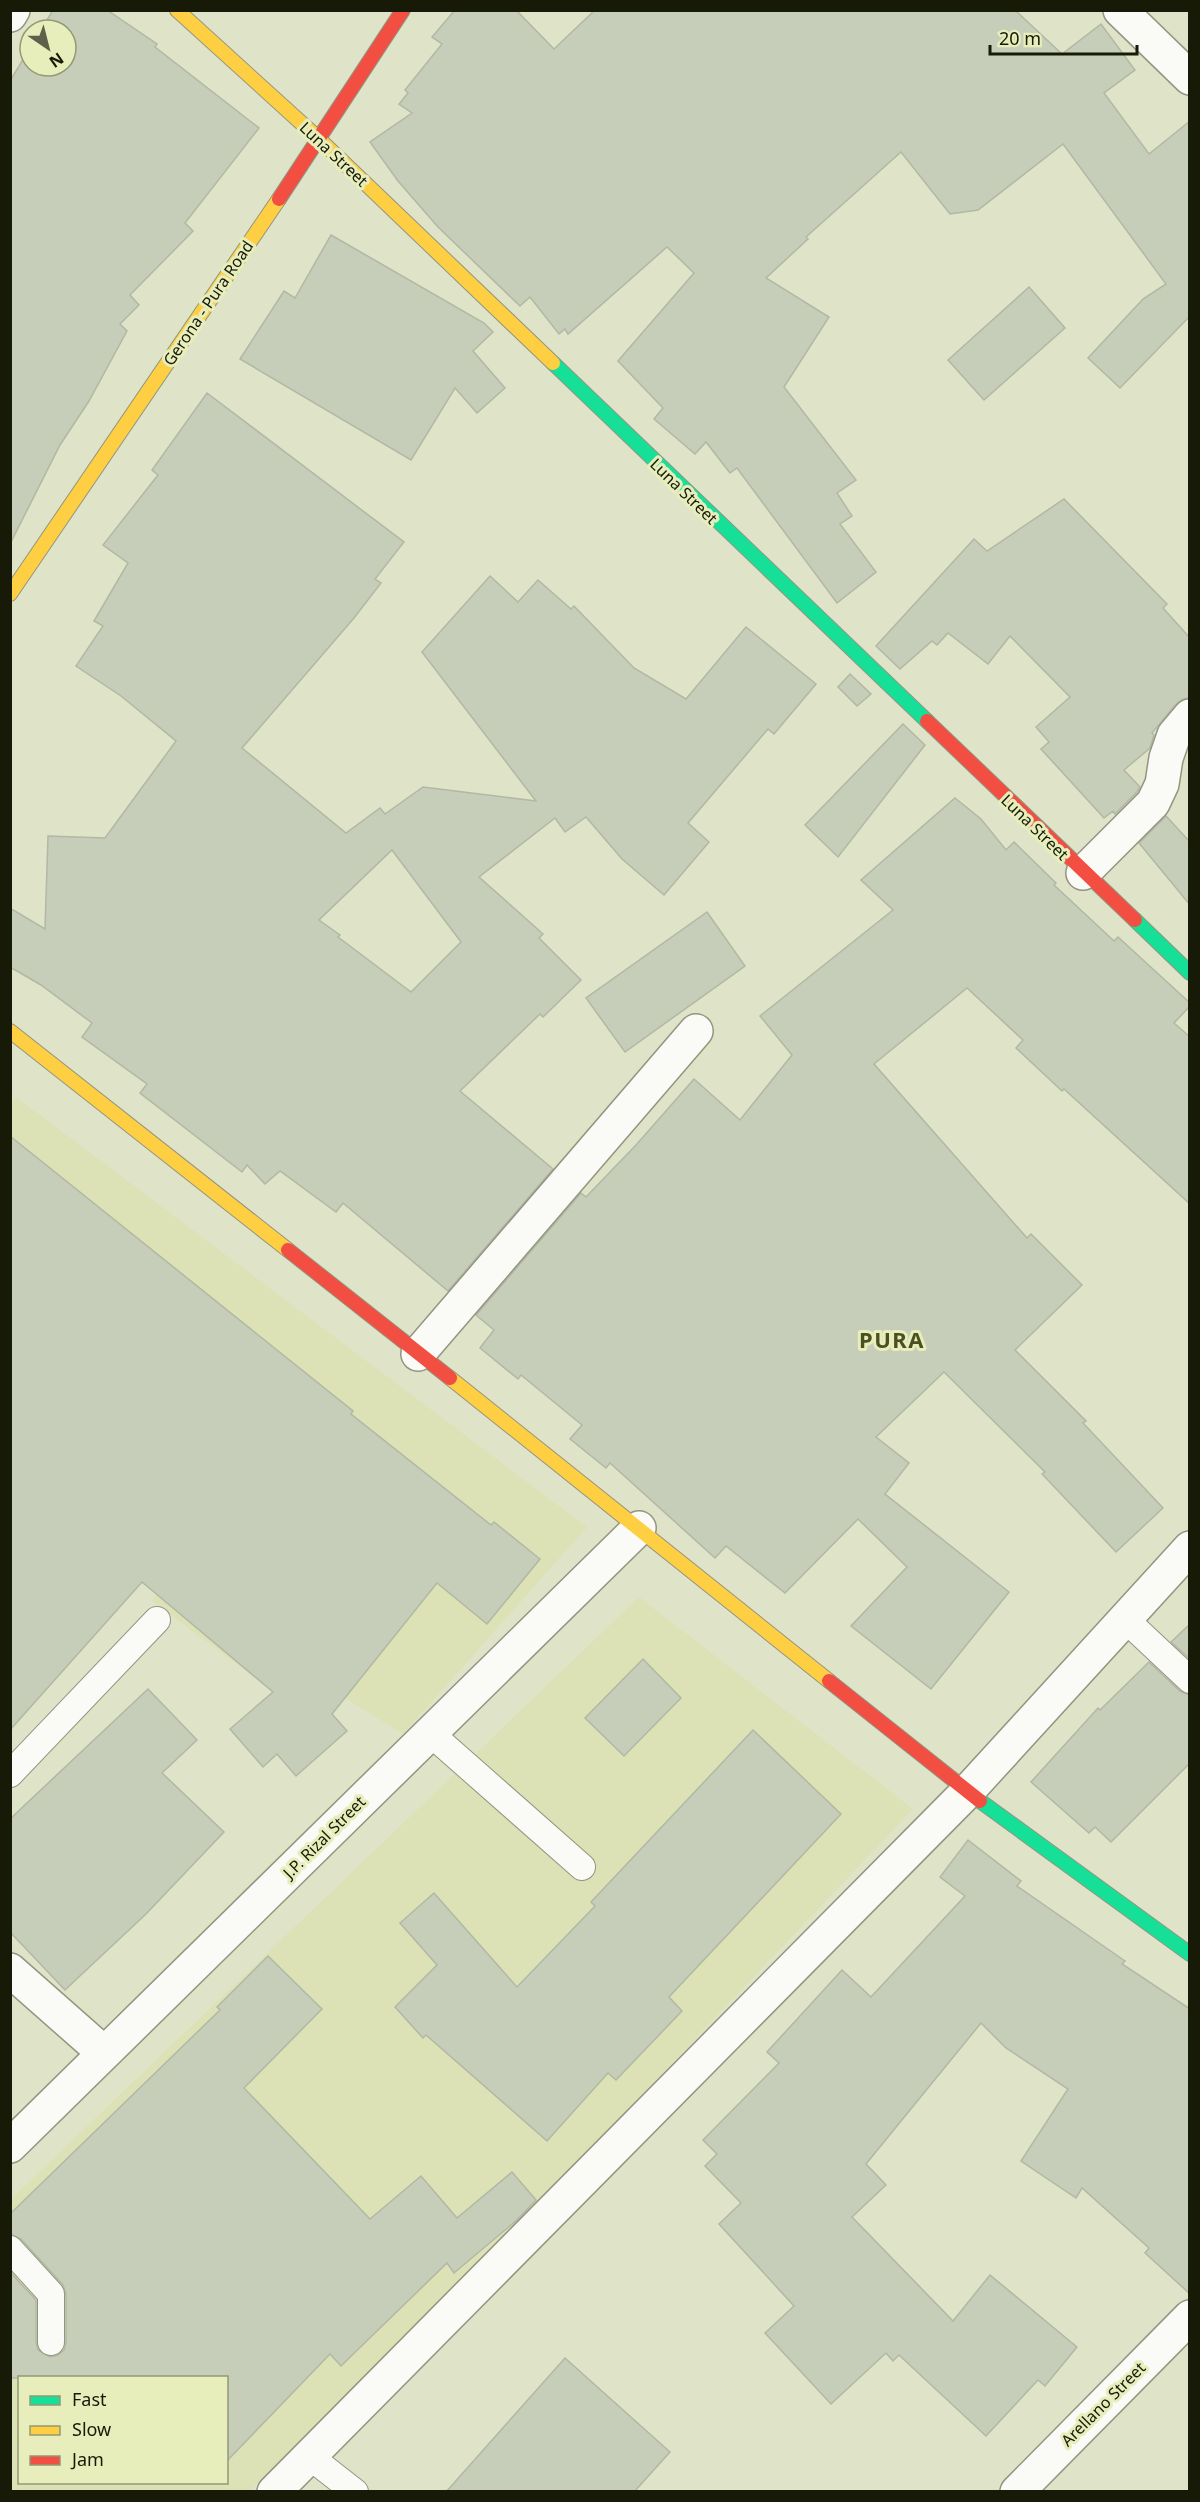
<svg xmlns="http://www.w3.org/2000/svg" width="1200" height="2502" font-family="'Noto Sans',sans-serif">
<rect width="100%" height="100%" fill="#dfe3c7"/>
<g fill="#dde2b6" fill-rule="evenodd">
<polygon points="16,1097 587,1527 403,1734 286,1661 262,1683 152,1601 181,1561 11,1410 10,1104"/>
<path d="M639 1597 913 1809 456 2291 250 2491 11 2492V2199ZM20 2378H226V2482H20Z"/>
</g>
<g fill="#c6cdb8" stroke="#b1b8a3" stroke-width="1.5" fill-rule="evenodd">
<polygon points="53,10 107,10 157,44 155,47 259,128 185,223 193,231 130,295 139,305 120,324 127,331 89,401 60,445 10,544 10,81 30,48 30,66 66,66 66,30 41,30"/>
<polygon points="455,10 516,10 554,49 595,10 1015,10 1062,54 1101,24 1135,70 1104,93 1149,154 1190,121 1190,316 1120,388 1088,358 1143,299 1166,284 1063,144 978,210 950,214 901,152 806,237 808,239 766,278 829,317 784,387 856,480 837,493 852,516 840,524 876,572 837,603 737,468 730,473 706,442 695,454 654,419 663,408 618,361 694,273 667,247 568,334 565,329 559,334 530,297 520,306 438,227 398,181 370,142 412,113 399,104 408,93 405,90 442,44 432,37"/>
<polygon points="331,235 484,323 493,332 473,351 505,388 477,413 455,388 411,460 240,359 284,291 295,298"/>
<polygon points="1029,287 1065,328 984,400 948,360"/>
<path d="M207 393 404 542 375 579 381 583 354 618 242 748 346 833 380 808 385 814 423 787 536 801 422 652 490 576 518 602 538 580 571 609 574 606 634 668 686 699 746 627 816 684 774 734 768 729 688 823 709 842 664 895 622 859 586 817 565 832 555 818 479 877 543 934 539 938 581 980 543 1017 540 1014 460 1091 553 1169 448 1291 343 1203 336 1212 280 1171 265 1184 247 1165 242 1172 140 1093 147 1084 82 1037 92 1023 41 985 10 967V908L45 929 48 836 105 838 176 741 121 696 76 666 103 626 94 621 128 563 103 545 158 475 152 470ZM392 850 461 942 411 992 338 937 340 935 319 920Z"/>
<polygon points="1064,499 1167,604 1163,608 1190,638 1190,698 1183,699 1176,704 1152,733 1154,735 1150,748 1124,770 1140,787 1137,792 1115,814 1113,811 1104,818 1041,749 1049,742 1036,727 1070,697 1010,636 988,664 948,633 937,645 932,641 900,669 876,646 974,539 987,551"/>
<polygon points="850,674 871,694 857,706 838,687"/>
<polygon points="903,724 925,745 838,857 805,825"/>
<polygon points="955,798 981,819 1006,850 1014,842 1056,883 1054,885 1114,941 1118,937 1190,1003 1190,1006 1174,1023 1190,1037 1190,1204 1064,1089 1062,1091 1016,1048 1023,1040 967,988 874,1064 1027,1238 1031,1234 1082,1285 1015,1350 1086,1421 1083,1423 1163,1508 1116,1552 1042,1474 1045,1472 944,1372 876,1437 909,1463 885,1494 1009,1592 931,1689 851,1626 907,1567 858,1519 785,1593 726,1546 715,1558 610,1463 606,1468 570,1439 582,1425 521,1375 518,1379 480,1348 494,1330 476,1315 581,1193 586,1197 636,1145 694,1079 740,1120 792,1055 760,1016 893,910 861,880"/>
<polygon points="1166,816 1190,842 1190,905 1139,843"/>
<polygon points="707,912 745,966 625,1052 586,998"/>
<polygon points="10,1136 353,1411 351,1414 491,1525 494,1522 540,1559 487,1624 437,1583 332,1714 347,1731 296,1776 277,1754 263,1767 230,1729 273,1692 142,1582 10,1730"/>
<polygon points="1190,1624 1190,1659 1171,1642"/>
<polygon points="643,1659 681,1698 624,1756 585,1718"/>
<polygon points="1149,1662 1180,1691 1190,1695 1190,1763 1111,1842 1095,1827 1089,1833 1031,1782 1098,1708 1100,1710"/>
<polygon points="148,1689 197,1740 162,1773 224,1832 146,1914 65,1990 10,1932 10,1819"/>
<polygon points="753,1730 841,1814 669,1997 682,2011 616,2080 608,2073 547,2141 426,2035 423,2038 395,2007 437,1965 400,1923 434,1893 517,1987 595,1906 591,1902"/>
<polygon points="968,1840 1021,1881 1017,1886 1125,1961 1122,1964 1190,2009 1190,2294 1145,2253 1149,2248 1082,2188 1076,2198 1021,2161 1068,2089 1006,2048 981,2023 866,2164 886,2185 852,2217 953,2321 990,2275 1077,2347 1045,2386 1038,2380 986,2436 899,2355 893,2361 886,2353 831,2404 765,2333 794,2306 719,2224 741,2203 705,2166 717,2154 703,2140 779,2063 767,2052 842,1970 871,1997 965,1896 940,1877"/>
<polygon points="268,1956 322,2009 244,2088 370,2219 421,2176 457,2218 512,2172 536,2200 517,2220 454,2273 447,2263 341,2366 330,2354 226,2462 226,2378 10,2378 10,2272 36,2300 36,2342 38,2350 50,2357 58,2355 64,2350 66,2342 66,2294 63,2285 21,2239 10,2234 10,2214 220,2010 217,2007"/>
<polygon points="565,2358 670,2452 634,2492 446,2492"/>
</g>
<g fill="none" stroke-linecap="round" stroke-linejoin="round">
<defs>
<g id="lane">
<polyline points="1125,1619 1190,1680"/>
<polyline points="430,1733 582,1867"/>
<polyline points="10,1774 157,1620"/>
<polyline points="10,2249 51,2294 51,2342"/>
<polyline points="309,2456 355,2492"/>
</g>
<g id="street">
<polyline points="1120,10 1190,78"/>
<polyline points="10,15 13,10"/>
<polyline points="1083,873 1153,803 1162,784 1166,758 1174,735 1190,716"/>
<polyline points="418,1354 696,1031"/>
<polyline points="10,1970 104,2053"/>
<polyline points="10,2146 639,1528"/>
<polyline points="274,2492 967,1792 1190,1548"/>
<polyline points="1017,2492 1190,2317"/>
</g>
<g id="fast">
<polyline points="553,363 927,721"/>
<polyline points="1135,920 1190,973"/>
<polyline points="980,1801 1190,1954"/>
</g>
<g id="slow">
<polyline points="177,10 319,139 553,363"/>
<polyline points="10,594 279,199"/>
<polyline points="10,1031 288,1250"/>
<polyline points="450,1378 829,1681"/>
</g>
<g id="jam">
<polyline points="279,199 403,10"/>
<polyline points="927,721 1135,920"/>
<polyline points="288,1250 450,1378"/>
<polyline points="829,1681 980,1801"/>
</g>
</defs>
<use href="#lane" stroke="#939580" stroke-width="28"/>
<use href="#street" stroke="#939580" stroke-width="36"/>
<use href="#fast" stroke="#939580" stroke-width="16"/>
<use href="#slow" stroke="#939580" stroke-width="16"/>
<use href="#jam" stroke="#939580" stroke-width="16"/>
<use href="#lane" stroke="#fafbf7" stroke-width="26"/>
<use href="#street" stroke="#fafbf7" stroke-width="33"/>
<use href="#fast" stroke="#16e098" stroke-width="14"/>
<use href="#slow" stroke="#ffcf43" stroke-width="14"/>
<use href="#jam" stroke="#f24e42" stroke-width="14"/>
</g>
<g text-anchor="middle" stroke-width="6" stroke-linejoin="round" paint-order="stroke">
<g font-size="16" fill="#181a08" stroke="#e7eebc">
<text transform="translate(334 154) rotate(43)" y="6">Luna Street</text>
<text transform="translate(208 303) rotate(-56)" y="6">Gerona - Pura Road</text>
<text transform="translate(684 491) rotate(44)" y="6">Luna Street</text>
<text transform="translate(1035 827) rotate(44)" y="6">Luna Street</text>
<text transform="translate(324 1837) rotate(-45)" y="6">J.P. Rizal Street</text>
<text transform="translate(1103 2404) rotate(-45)" y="6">Arellano Street</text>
</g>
<g font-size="22" font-weight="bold" letter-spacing="1.5" fill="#4b4f22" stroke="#e7eebc">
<text x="892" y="1348">PURA</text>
</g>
</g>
<rect width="1200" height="2502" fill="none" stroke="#181a08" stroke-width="24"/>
<rect x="18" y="2376" width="210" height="108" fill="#e7eebc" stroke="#949974" stroke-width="1.5"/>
<rect x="30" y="2396" width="30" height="9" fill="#16e098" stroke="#949974" stroke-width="1.5"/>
<text x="72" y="2406" font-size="18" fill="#181a08">Fast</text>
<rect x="30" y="2426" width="30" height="9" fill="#ffcf43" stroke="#949974" stroke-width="1.5"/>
<text x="72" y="2436" font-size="18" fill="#181a08">Slow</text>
<rect x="30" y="2456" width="30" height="9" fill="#f24e42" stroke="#949974" stroke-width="1.5"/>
<text x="72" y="2466" font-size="18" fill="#181a08">Jam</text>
<g transform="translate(48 48) rotate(145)"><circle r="28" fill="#e7eebc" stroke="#949974" stroke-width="1.5"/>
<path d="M0-4.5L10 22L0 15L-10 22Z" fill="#5e604b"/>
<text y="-9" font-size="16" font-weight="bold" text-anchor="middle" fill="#181a08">N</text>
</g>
<path d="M990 45v9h147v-9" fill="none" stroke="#181a08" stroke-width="3"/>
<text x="999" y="45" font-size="18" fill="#181a08" stroke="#e7eebc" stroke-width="4.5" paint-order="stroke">20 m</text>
</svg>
